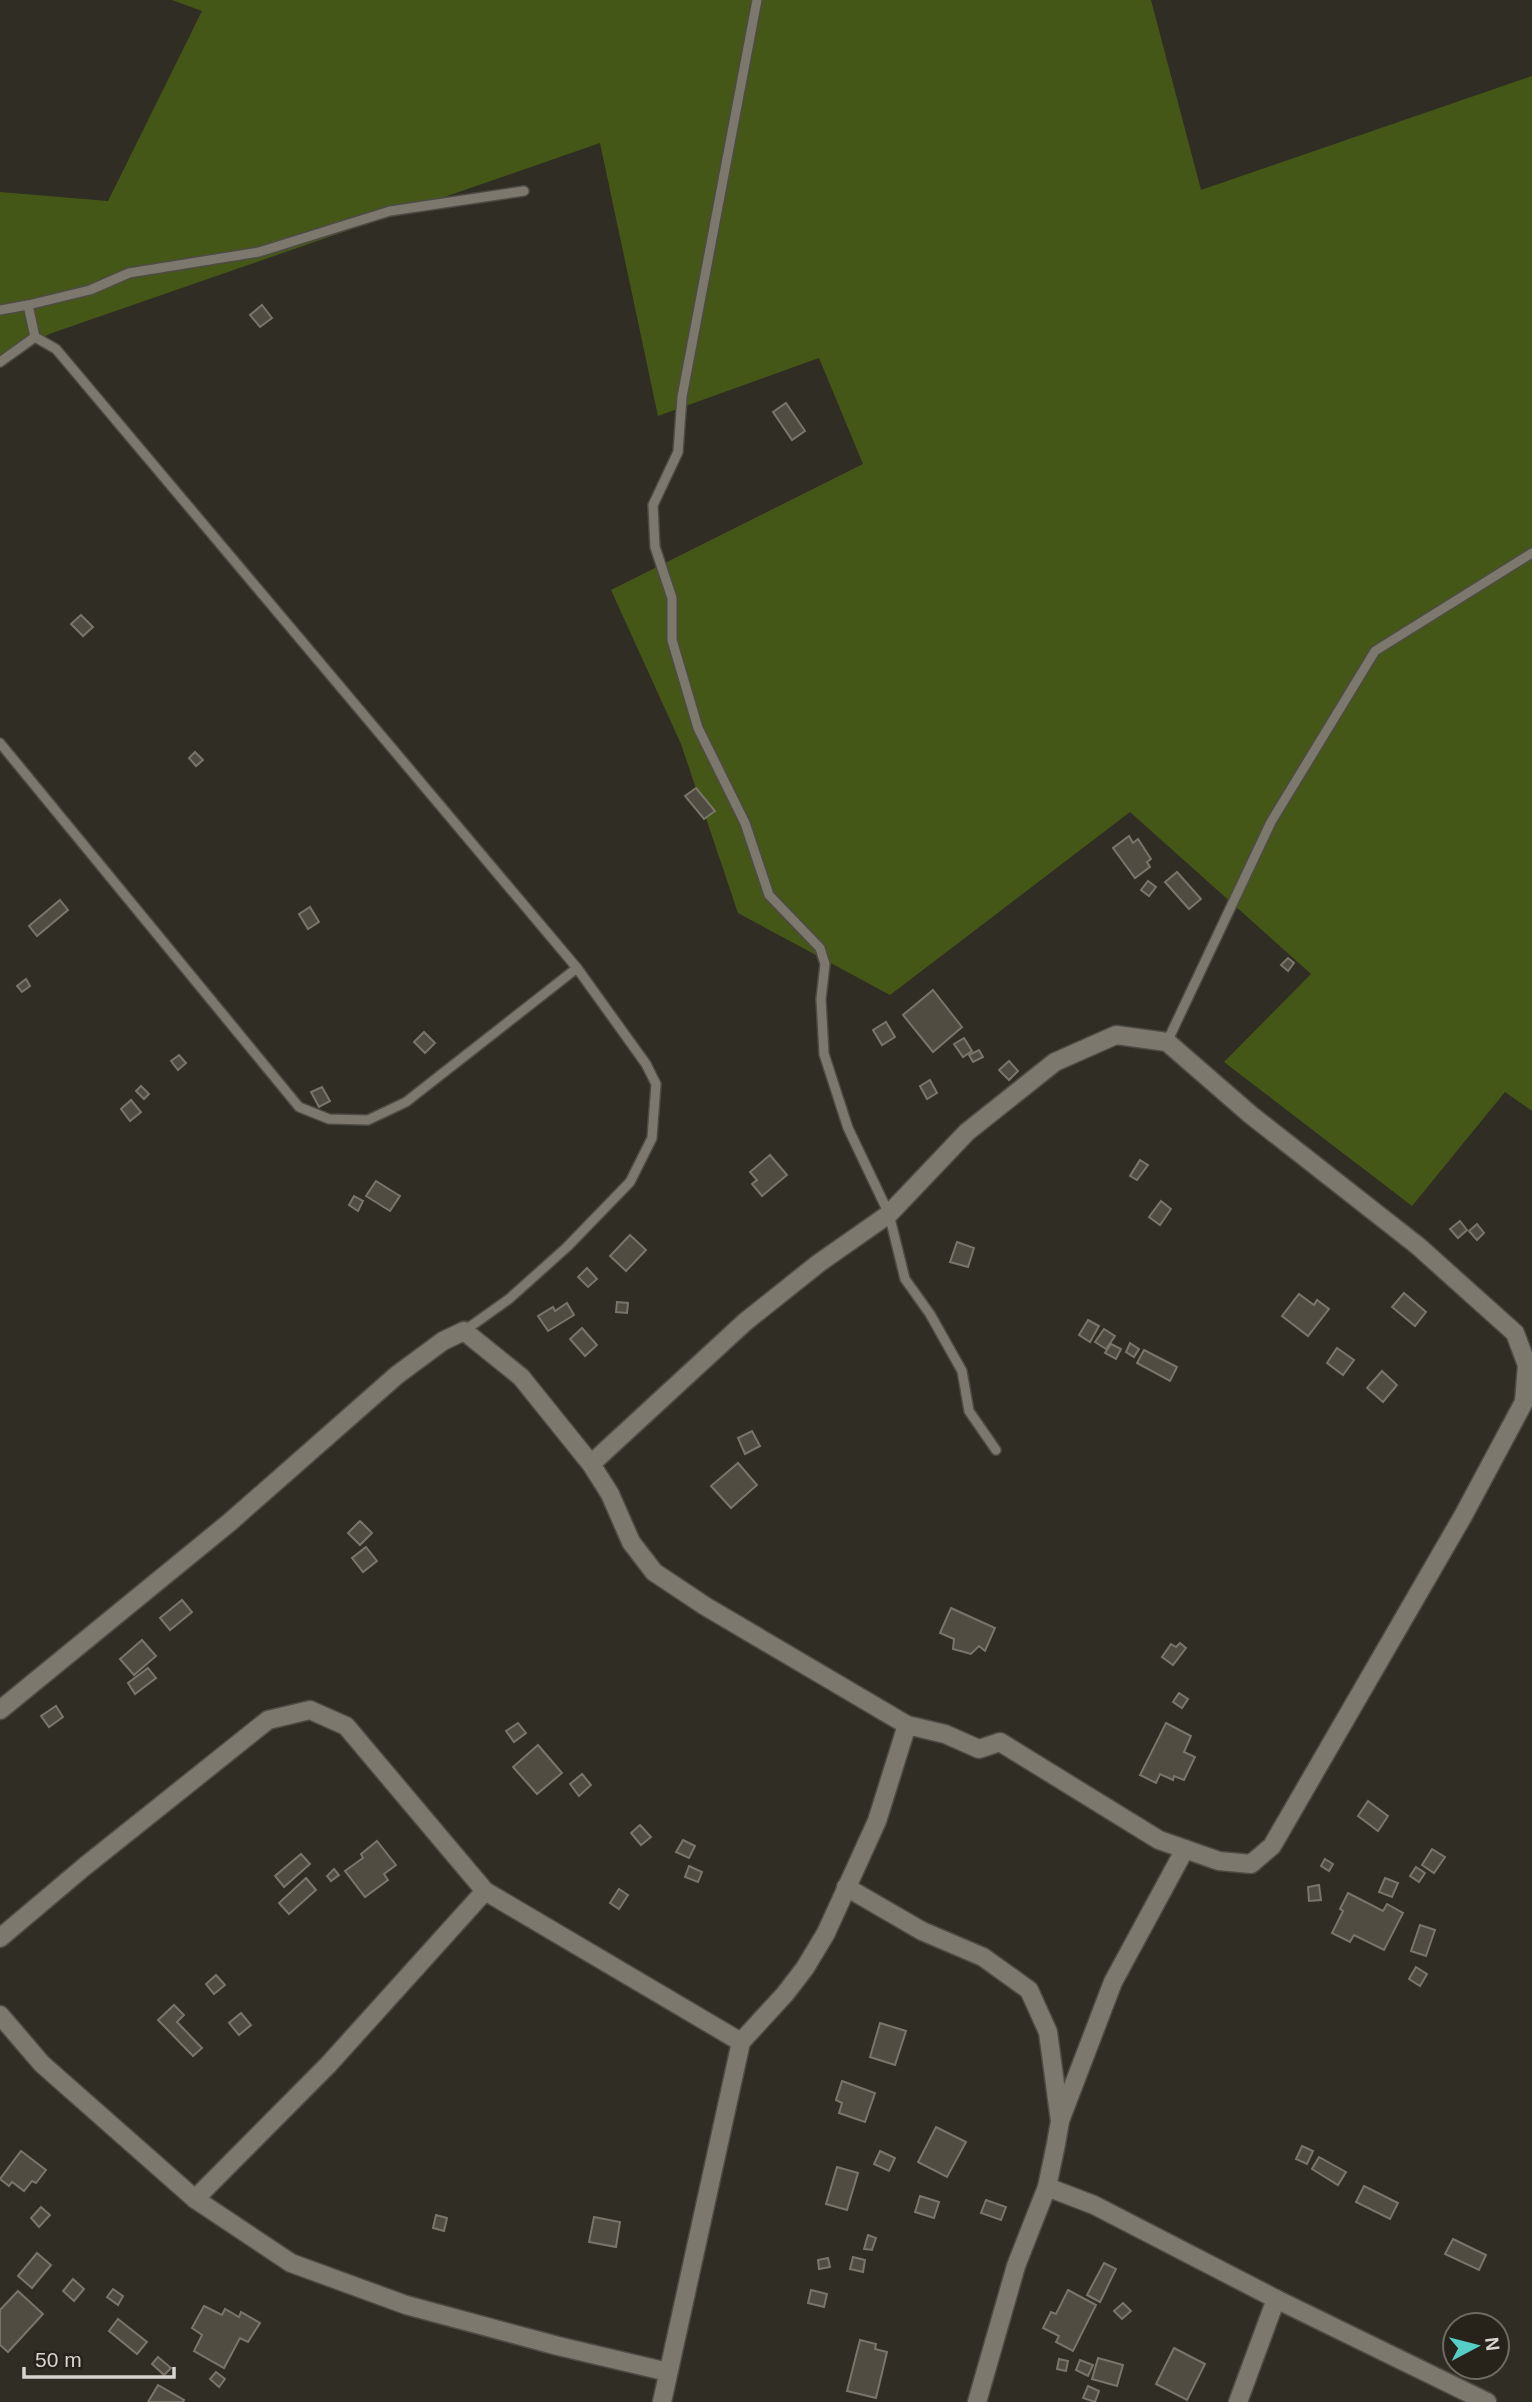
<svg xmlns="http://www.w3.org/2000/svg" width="1532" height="2402" font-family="Arial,sans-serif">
<rect width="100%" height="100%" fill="#302d24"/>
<polygon fill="#455716" points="172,0 1151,0 1201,190 1532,76 1532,1111 1505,1092 1412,1206 1224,1062 1311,974 1130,812 890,995 738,913 681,744 611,590 863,464 819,358 658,416 600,143 52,333 0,357 0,192 108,201 202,11"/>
<g fill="#504c42" stroke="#79756b" stroke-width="2">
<polygon points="262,305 272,318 260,327 250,315"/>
<polygon points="786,403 805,431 792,440 773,412"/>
<polygon points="81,615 93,627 83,636 71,624"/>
<polygon points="195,752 203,760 196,766 189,758"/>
<polygon points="696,788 715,811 704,819 685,796"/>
<polygon points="1129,836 1133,843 1138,839 1151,859 1147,862 1150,867 1135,878 1113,848"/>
<polygon points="1177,872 1201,899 1189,909 1165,882"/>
<polygon points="1148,881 1156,887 1149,896 1141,890"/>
<polygon points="60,900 68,910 37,936 29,926"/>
<polygon points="310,907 319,922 308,929 299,914"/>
<polygon points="1288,958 1294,963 1288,971 1281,965"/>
<polygon points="26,979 30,986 22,992 17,986"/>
<polygon points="933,990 962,1027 933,1052 903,1015"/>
<polygon points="886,1022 895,1037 882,1045 873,1030"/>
<polygon points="424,1032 435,1043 425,1053 414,1042"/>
<polygon points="964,1038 972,1051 963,1057 954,1044"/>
<polygon points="979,1050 983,1057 973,1062 969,1055"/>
<polygon points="179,1055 186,1063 178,1070 171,1061"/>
<polygon points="1009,1061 1018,1071 1009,1080 999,1070"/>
<polygon points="930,1080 937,1093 927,1099 920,1086"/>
<polygon points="141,1086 149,1094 144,1099 136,1091"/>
<polygon points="322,1087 330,1101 319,1107 311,1092"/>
<polygon points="131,1100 141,1112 130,1121 121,1109"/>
<polygon points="770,1155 787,1175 762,1196 752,1184 757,1180 750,1172"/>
<polygon points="1140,1160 1148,1165 1137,1180 1130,1176"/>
<polygon points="376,1181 400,1196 390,1211 366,1196"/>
<polygon points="354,1196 363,1201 358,1211 349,1205"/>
<polygon points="1161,1201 1171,1209 1160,1225 1149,1217"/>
<polygon points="1460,1221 1467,1230 1458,1238 1450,1229"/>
<polygon points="1477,1224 1484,1233 1477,1240 1469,1231"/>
<polygon points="630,1235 646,1250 626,1271 610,1256"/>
<polygon points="957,1242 974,1248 968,1267 950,1262"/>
<polygon points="587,1268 597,1279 588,1287 578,1277"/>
<polygon points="1404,1293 1426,1312 1415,1326 1392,1307"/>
<polygon points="1299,1294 1314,1305 1317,1300 1329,1309 1308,1336 1282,1316"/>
<polygon points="617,1302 628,1303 627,1313 616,1312"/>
<polygon points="567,1303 574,1315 548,1331 538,1316 553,1307 555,1311"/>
<polygon points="1088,1320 1099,1326 1090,1342 1079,1335"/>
<polygon points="582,1328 597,1345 585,1356 570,1339"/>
<polygon points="1104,1329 1115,1336 1106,1349 1095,1342"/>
<polygon points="1130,1343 1139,1349 1134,1357 1126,1352"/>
<polygon points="1111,1344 1121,1349 1116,1359 1105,1353"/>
<polygon points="1337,1348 1354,1360 1343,1375 1327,1363"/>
<polygon points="1144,1350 1177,1367 1170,1381 1137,1363"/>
<polygon points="1382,1371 1397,1385 1383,1402 1367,1388"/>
<polygon points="752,1431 760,1446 745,1454 738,1438"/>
<polygon points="738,1463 757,1485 731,1508 711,1486"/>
<polygon points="360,1521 372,1533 360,1545 348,1533"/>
<polygon points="366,1547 377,1561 363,1572 352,1558"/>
<polygon points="182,1600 192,1612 170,1630 160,1618"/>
<polygon points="951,1608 995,1628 985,1651 979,1646 971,1654 953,1649 954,1639 940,1633"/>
<polygon points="142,1640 156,1656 134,1675 120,1659"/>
<polygon points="1180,1643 1186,1648 1173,1665 1162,1657 1171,1644 1176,1647"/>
<polygon points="148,1668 156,1678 135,1694 128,1683"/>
<polygon points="1179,1693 1188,1699 1182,1708 1173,1702"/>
<polygon points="56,1706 63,1717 49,1727 41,1716"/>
<polygon points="518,1723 526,1733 514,1742 506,1731"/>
<polygon points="1166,1723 1191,1736 1184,1752 1195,1757 1184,1780 1174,1776 1173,1780 1160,1774 1156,1783 1140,1775"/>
<polygon points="538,1745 562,1773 537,1794 513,1767"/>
<polygon points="582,1774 591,1785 579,1796 570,1784"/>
<polygon points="1368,1801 1388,1816 1378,1831 1358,1816"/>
<polygon points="640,1825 651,1837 641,1845 631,1833"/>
<polygon points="683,1840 695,1846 689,1858 676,1852"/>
<polygon points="377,1841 396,1865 384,1874 388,1880 365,1897 345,1871 363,1858 361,1854"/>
<polygon points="1432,1849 1445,1857 1434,1873 1422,1865"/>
<polygon points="301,1854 310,1864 284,1887 275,1876"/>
<polygon points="1325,1859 1333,1864 1329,1871 1321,1866"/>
<polygon points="689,1866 702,1872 698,1882 685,1877"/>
<polygon points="1416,1867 1425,1873 1419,1882 1410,1876"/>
<polygon points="334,1869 339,1875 331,1881 327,1876"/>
<polygon points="306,1878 316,1890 289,1914 279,1903"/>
<polygon points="1385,1878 1398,1883 1392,1897 1379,1892"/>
<polygon points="1319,1885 1321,1900 1309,1901 1308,1887"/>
<polygon points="619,1889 628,1895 619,1909 610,1903"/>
<polygon points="1348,1893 1383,1911 1387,1904 1403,1913 1384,1950 1354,1935 1350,1942 1332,1933 1343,1911 1340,1909"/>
<polygon points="1420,1925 1435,1930 1426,1956 1411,1951"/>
<polygon points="1416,1967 1427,1974 1420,1986 1409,1979"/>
<polygon points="216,1975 225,1985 214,1994 206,1984"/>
<polygon points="174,2005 184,2015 177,2022 202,2048 193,2056 158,2020"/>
<polygon points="241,2013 251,2025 239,2035 229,2023"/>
<polygon points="880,2023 906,2031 895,2065 870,2057"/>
<polygon points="842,2081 875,2093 865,2122 839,2113 842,2103 836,2100"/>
<polygon points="936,2127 966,2142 947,2177 918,2162"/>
<polygon points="1302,2146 1313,2151 1307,2164 1296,2159"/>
<polygon points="21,2151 46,2170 36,2183 32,2181 24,2191 12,2182 9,2186 0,2179"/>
<polygon points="880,2151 895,2158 889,2171 874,2164"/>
<polygon points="1319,2157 1346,2172 1338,2185 1312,2169"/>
<polygon points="837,2167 858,2173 847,2210 826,2204"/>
<polygon points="1364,2186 1398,2203 1390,2219 1356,2202"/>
<polygon points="920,2196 939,2202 934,2218 915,2212"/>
<polygon points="986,2200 1006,2207 1001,2220 981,2213"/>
<polygon points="41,2207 50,2215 39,2227 31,2218"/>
<polygon points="436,2215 447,2218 444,2231 433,2228"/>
<polygon points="594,2217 620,2222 616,2247 589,2242"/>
<polygon points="868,2235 876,2238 872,2250 864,2249"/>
<polygon points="1453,2239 1486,2255 1479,2270 1445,2254"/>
<polygon points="37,2253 51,2265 32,2288 18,2276"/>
<polygon points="853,2257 865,2260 863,2272 850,2269"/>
<polygon points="828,2258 830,2267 819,2269 818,2260"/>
<polygon points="1104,2263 1116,2269 1100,2302 1087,2295"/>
<polygon points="73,2279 84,2289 74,2301 63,2291"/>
<polygon points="113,2289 123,2296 118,2305 107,2297"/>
<polygon points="811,2290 827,2294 824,2307 808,2303"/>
<polygon points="1068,2290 1096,2305 1073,2351 1056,2342 1059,2336 1043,2328 1051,2312 1056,2314"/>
<polygon points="18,2291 43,2314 8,2352 0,2345 0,2310"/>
<polygon points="1123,2303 1131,2311 1122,2319 1114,2311"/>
<polygon points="204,2306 222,2315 225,2309 239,2317 241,2312 260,2323 248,2342 240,2338 224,2368 194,2351 202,2335 192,2328"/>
<polygon points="118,2319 147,2342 137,2354 109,2331"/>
<polygon points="860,2340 876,2344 875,2349 887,2352 876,2398 847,2391"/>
<polygon points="1174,2348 1205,2364 1187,2400 1156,2384"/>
<polygon points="158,2357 171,2368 164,2375 152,2364"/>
<polygon points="1098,2358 1123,2365 1117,2386 1092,2379"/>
<polygon points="1059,2359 1068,2361 1066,2371 1057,2369"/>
<polygon points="1080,2360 1093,2365 1088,2376 1076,2370"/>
<polygon points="216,2372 225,2379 219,2387 210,2379"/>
<polygon points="158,2385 184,2400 183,2402 148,2402"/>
<polygon points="1088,2386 1099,2391 1095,2402 1083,2398"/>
</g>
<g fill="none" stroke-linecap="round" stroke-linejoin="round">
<defs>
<g id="lane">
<polyline points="757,0 682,397 678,452 653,505 655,547 672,598 672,640 698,728 745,823 769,895 820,948 825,964 821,999 824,1054 848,1128 889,1214 905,1279 930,1314 962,1371 969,1411 996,1450"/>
<polyline points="28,305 35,337"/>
<polyline points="0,310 28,305 90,290 129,273 259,252 390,211 524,191"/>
<polyline points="35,337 56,349 577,968 646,1064 656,1084 652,1138 630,1182 567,1247 509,1299 464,1331"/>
<polyline points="0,362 35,337"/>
<polyline points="0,743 299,1107 329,1119 368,1120 406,1102 577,968"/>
<polyline points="1167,1042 1271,822 1375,651 1532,553"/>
</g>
<g id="street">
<polyline points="0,1710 230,1522 397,1375 443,1341 464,1331 521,1377 591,1464 610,1494 631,1542 654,1572 705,1606 907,1725 945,1734 979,1749 1000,1742 1159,1840 1219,1861 1251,1864 1272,1846 1463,1516 1524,1402 1527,1365 1515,1333 1418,1246 1251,1115 1167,1042 1116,1035 1055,1062 967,1132 889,1214 819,1263 745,1322 591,1464"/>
<polyline points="846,1887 922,1931 983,1957 1029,1990 1048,2032 1060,2121 1056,2144 1047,2187 1016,2266 977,2402"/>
<polyline points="0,1938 84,1867 268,1720 310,1710 346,1726 485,1891 741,2042 662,2402"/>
<polyline points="0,2015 42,2064 195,2199 291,2263 406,2305 558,2346 668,2372"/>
<polyline points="741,2042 785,1994 805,1968 826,1933 877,1821 907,1725"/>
<polyline points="1061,2118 1113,1982 1185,1849"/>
<polyline points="1047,2187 1094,2205 1276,2299 1487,2402"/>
<polyline points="195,2199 329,2064 485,1891"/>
<polyline points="1238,2402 1276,2299"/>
</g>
</defs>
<use href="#lane" stroke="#4d4b43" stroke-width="12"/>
<use href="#street" stroke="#4d4b43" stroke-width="21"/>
<use href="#lane" stroke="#7c786e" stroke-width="9"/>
<use href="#street" stroke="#7c786e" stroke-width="18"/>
</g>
<g transform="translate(1476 2346) rotate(83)"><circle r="33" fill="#27231a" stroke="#6d6a62" stroke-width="2"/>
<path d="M0-5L12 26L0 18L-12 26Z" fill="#55cec5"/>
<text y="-10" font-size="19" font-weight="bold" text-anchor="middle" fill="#d7d5cf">N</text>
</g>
<path d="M24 2367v10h150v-10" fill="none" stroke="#d7d5cf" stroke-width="3.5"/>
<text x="35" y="2367" font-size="21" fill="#d7d5cf" stroke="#27231a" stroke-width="5" paint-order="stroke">50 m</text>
</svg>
